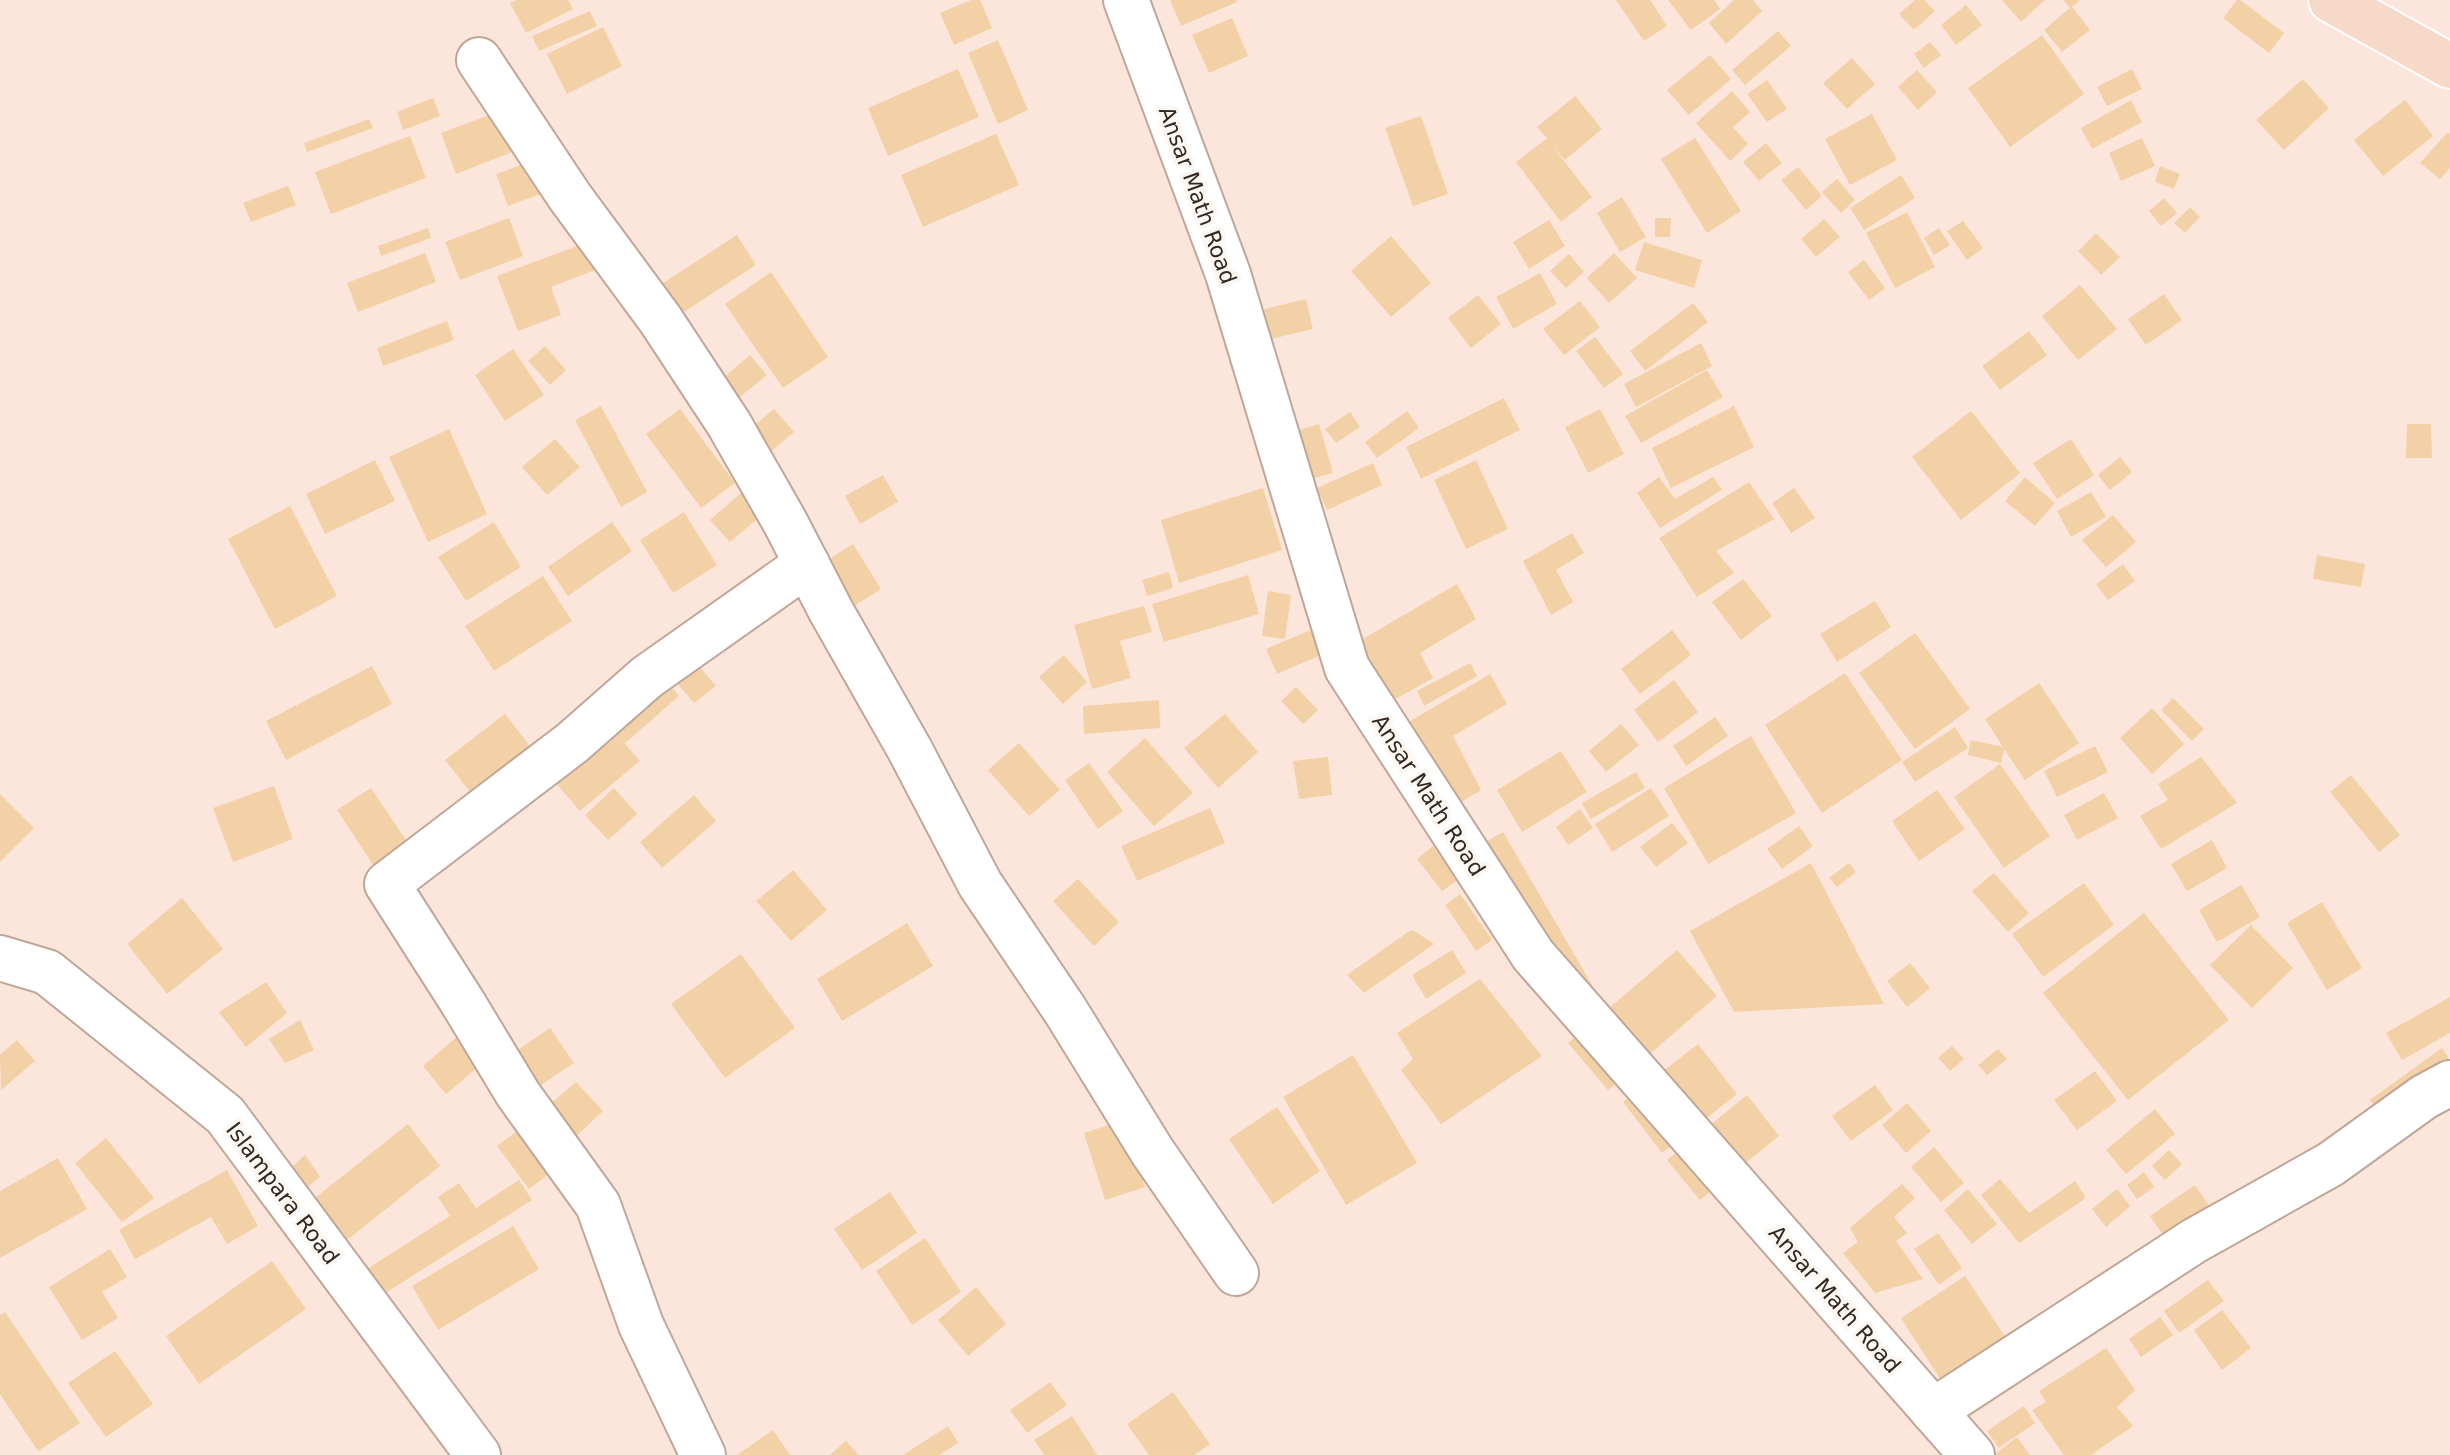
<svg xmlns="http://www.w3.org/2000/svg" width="2450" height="1455" font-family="'DejaVu Sans',sans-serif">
<rect width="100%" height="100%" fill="#fce6db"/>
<g fill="#f3d1a6">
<polygon points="517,0 568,0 573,9 526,33 510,3"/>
<polygon points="971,0 980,0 992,28 954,45 940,13"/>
<polygon points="1170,0 1236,0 1237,2 1181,26"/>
<polygon points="1616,0 1650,0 1667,26 1644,41"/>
<polygon points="1668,0 1714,0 1720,9 1691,30"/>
<polygon points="1734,0 1753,0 1762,11 1726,44 1709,23"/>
<polygon points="1915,0 1924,0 1935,11 1914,30 1899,14"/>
<polygon points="2002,0 2045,0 2021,22"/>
<polygon points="2063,0 2080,0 2072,7 2090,30 2062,52 2044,30 2070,8"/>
<polygon points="2237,0 2240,0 2284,33 2269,53 2223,18"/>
<polygon points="1966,5 1982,25 1956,45 1941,25"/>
<polygon points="590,11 597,26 539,51 532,36"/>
<polygon points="1232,18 1248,56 1209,73 1192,35"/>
<polygon points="603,27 622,66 567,94 547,54"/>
<polygon points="1778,31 1791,46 1745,85 1732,70"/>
<polygon points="2042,35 2084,94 2010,147 1968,88"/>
<polygon points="998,40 1028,110 998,124 968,53"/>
<polygon points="1930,42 1941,55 1924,68 1914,54"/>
<polygon points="1710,55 1731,79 1689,115 1667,90"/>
<polygon points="1852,58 1875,84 1847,109 1823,83"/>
<polygon points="958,69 979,117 888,156 868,108"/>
<polygon points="2132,69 2142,89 2107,106 2097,87"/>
<polygon points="1917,70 1937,92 1918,110 1898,87"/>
<polygon points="2303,79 2329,108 2284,150 2256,120"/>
<polygon points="1767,80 1787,109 1767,122 1747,94"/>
<polygon points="1732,91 1750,112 1733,127 1748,144 1730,161 1696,123"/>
<polygon points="1575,96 1602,129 1565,160 1553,147 1592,197 1561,222 1516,162 1547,138 1537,127"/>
<polygon points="433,98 440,116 403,130 397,112"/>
<polygon points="2131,100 2142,122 2092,149 2081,128"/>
<polygon points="2405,100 2433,136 2383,176 2354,140"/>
<polygon points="497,112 512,152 456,174 441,133"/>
<polygon points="1872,114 1897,160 1850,185 1825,139"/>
<polygon points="1421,116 1448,194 1413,206 1385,128"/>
<polygon points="369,119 373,128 307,152 304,143"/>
<polygon points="2448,132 2450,134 2450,168 2440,179 2420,163"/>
<polygon points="996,134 1019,185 923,227 901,175"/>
<polygon points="410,136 426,178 331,214 315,172"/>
<polygon points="1695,138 1741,211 1707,233 1661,159"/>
<polygon points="2142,138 2155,166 2121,181 2109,153"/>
<polygon points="1766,143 1782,163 1759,181 1743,162"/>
<polygon points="541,158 552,190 508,206 496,174"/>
<polygon points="2160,166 2180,174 2174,189 2155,182"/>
<polygon points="1798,167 1822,196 1806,210 1781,180"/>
<polygon points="1901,175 1915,198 1864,230 1850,208"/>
<polygon points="1837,179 1855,200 1841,213 1822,192"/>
<polygon points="288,186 296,205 251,222 243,203"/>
<polygon points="1622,197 1646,237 1620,252 1597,213"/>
<polygon points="2164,198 2177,213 2161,226 2149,211"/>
<polygon points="2190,207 2200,217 2185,233 2174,223"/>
<polygon points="1907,212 1935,267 1895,288 1866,233"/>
<polygon points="509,218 523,256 460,280 445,242"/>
<polygon points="1655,218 1671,218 1670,237 1655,237"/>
<polygon points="1824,219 1840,237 1816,257 1801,239"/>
<polygon points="1549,220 1565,246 1529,269 1513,242"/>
<polygon points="1963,221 1983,248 1967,260 1947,231"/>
<polygon points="428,228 431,238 381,256 378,246"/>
<polygon points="1939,228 1950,245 1934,255 1924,238"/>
<polygon points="2096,233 2120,257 2101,275 2078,251"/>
<polygon points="737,235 756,265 673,319 654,289"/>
<polygon points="1391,236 1431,283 1391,317 1351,271"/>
<polygon points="590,241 600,268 551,287 561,315 518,331 497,276"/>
<polygon points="1644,242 1702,260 1694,288 1635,270"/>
<polygon points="425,253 436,282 358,312 347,283"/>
<polygon points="1614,253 1637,278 1609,303 1587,278"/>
<polygon points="1569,254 1584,272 1566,288 1550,271"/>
<polygon points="1864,260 1885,288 1869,300 1848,272"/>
<polygon points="771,272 828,357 783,388 725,304"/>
<polygon points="1540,273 1557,304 1513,329 1496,297"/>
<polygon points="2080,285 2117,329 2078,360 2042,316"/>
<polygon points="2164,294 2182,320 2146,345 2128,319"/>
<polygon points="1478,295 1501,324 1471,348 1448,318"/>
<polygon points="1306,299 1313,329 1263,341 1256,311"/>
<polygon points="1580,301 1600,327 1564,355 1543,329"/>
<polygon points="1693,303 1708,322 1645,371 1630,351"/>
<polygon points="447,321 454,340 383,366 377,348"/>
<polygon points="2029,331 2047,355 2000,390 1982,366"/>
<polygon points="1595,337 1623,374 1604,388 1576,351"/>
<polygon points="1701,343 1712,366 1636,407 1624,384"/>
<polygon points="545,346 566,370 550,385 528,361"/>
<polygon points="513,349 544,395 505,421 475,375"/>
<polygon points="750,355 767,375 732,403 716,384"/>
<polygon points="1707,370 1723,397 1641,443 1625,416"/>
<polygon points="1504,398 1520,430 1421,479 1406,447"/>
<polygon points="601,406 647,492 621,507 575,420"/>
<polygon points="1734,406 1754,447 1671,488 1652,448"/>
<polygon points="680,409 735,483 701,508 646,434"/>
<polygon points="774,409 794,432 762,459 742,436"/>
<polygon points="1600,409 1624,454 1588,473 1565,427"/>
<polygon points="1407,411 1419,428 1377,458 1365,442"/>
<polygon points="1971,411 2020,473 1961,520 1912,457"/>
<polygon points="1350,412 1360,427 1336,443 1325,429"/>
<polygon points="1319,424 1333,473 1307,480 1293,432"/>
<polygon points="2407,424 2431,424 2432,458 2406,458"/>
<polygon points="449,429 487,514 428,542 389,457"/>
<polygon points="555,439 580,467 547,495 522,467"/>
<polygon points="2071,439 2094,475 2057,499 2033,463"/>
<polygon points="2120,457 2132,472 2110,490 2098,475"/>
<polygon points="375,460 395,501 325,534 306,494"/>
<polygon points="1476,460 1508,529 1466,549 1434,480"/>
<polygon points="1373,463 1382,485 1327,510 1317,488"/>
<polygon points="883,475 898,502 860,524 845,496"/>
<polygon points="1659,477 1675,499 1713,477 1722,490 1660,528 1637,493"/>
<polygon points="2025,477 2055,503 2035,526 2005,501"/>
<polygon points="1749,482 1774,519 1716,551 1734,573 1697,597 1659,538"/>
<polygon points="749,486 769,509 730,542 710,520"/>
<polygon points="1263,488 1282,550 1179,583 1161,520"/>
<polygon points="1794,488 1815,518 1791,533 1772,503"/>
<polygon points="2091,492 2106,517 2071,537 2057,511"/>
<polygon points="290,506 337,596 275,629 228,539"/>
<polygon points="684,512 717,565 673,593 640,540"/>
<polygon points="2113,515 2136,542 2106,567 2082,540"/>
<polygon points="494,522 521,567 466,601 438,557"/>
<polygon points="612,522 632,551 568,596 548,567"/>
<polygon points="1572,533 1584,553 1556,570 1573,602 1551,615 1523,561"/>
<polygon points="853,544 881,589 846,611 818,566"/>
<polygon points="2317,555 2365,564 2361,587 2313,579"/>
<polygon points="2123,564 2135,581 2108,600 2096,584"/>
<polygon points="1169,572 1173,588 1147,596 1142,580"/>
<polygon points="1248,575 1259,614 1164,642 1152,604"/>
<polygon points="543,576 572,621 494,671 465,626"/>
<polygon points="1743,579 1772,616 1741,640 1712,602"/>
<polygon points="1457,584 1476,619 1420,653 1433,678 1385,705 1354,644"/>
<polygon points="1268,591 1291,595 1285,639 1262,636"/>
<polygon points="1875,601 1891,627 1837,662 1820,634"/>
<polygon points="1144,606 1152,632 1120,641 1131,678 1092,689 1074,625"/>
<polygon points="1313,629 1323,654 1277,674 1266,649"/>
<polygon points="1672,630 1691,655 1640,694 1621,669"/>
<polygon points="1915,633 1970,709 1915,749 1859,673"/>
<polygon points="1064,655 1087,682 1063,704 1039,677"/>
<polygon points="691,657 716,686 694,703 670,675"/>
<polygon points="1470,663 1477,676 1424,706 1417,691"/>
<polygon points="372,666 392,704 286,760 266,721"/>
<polygon points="659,673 679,696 625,743 619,737 640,761 580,811 550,776"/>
<polygon points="1845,673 1902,760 1822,813 1765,725"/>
<polygon points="1490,674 1507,704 1453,736 1481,790 1441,814 1392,732"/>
<polygon points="1674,680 1698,712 1658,742 1634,710"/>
<polygon points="2039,683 2079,743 2025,780 2004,749 2001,763 1968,755 1971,740 2003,747 1985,719"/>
<polygon points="1296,687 1318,710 1303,724 1281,701"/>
<polygon points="2173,698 2204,729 2192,741 2161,710"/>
<polygon points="1159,700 1160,728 1084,734 1083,706"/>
<polygon points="2152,708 2184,744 2152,774 2120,738"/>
<polygon points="505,714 540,759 481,806 445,760"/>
<polygon points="1225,714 1258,752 1218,788 1184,748"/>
<polygon points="1715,717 1728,736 1686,766 1673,746"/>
<polygon points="1621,724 1639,745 1606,772 1589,751"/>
<polygon points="1955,727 1968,748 1915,782 1902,762"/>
<polygon points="1751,736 1796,813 1708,864 1664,788"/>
<polygon points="1145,738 1193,793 1154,826 1107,772"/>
<polygon points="1019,743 1060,790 1029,816 988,770"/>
<polygon points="2095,746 2108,772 2057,797 2044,771"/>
<polygon points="1561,751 1587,792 1522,832 1497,790"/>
<polygon points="1328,757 1332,795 1299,799 1293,761"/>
<polygon points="2201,757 2237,803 2161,849 2140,816 2168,800 2158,784"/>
<polygon points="1089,763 1123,811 1098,829 1065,780"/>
<polygon points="2000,764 2050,836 2004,868 1954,797"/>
<polygon points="1636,772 1645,788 1591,819 1582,803"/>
<polygon points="2351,775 2400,835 2379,852 2330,792"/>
<polygon points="274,786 293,839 233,862 213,808"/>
<polygon points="371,788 414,852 379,874 337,810"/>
<polygon points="614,788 637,814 608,840 585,815"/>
<polygon points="1651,788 1669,816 1612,852 1595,824"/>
<polygon points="1937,790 1965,829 1919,861 1892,821"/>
<polygon points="2104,793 2118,818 2077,840 2064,815"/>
<polygon points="0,794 34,828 0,862"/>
<polygon points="694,795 716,821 662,868 640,842"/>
<polygon points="1210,808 1225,843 1137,881 1121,846"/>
<polygon points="1580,809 1593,828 1568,845 1556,827"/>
<polygon points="1672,823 1688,843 1656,867 1640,847"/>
<polygon points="1799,826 1813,846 1782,869 1767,849"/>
<polygon points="1503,832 1592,985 1553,1007 1464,854"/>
<polygon points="2212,840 2227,868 2187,891 2171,864"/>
<polygon points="1433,846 1458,880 1442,891 1417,859"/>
<polygon points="1811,863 1884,1004 1734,1012 1690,931"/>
<polygon points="1849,863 1856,872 1837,887 1829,878"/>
<polygon points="793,870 827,910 791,941 756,901"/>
<polygon points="1994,873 2029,913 2008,932 1972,891"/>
<polygon points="1078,879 1119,922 1094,946 1053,901"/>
<polygon points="2084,883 2114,925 2043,977 2012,934"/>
<polygon points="2241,885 2260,917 2217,942 2199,910"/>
<polygon points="1460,894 1492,940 1476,951 1445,905"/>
<polygon points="182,898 223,949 167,994 127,944"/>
<polygon points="2322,902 2362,968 2327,990 2287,923"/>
<polygon points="2144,913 2229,1020 2128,1100 2043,993"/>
<polygon points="907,923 933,966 842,1021 817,979"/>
<polygon points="2251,925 2293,968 2252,1008 2210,965"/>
<polygon points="1413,930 1434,944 1364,993 1347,975 1408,932"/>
<polygon points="1452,950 1466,973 1426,999 1412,975"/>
<polygon points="1677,950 1717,996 1608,1090 1568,1043"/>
<polygon points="741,954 795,1028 725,1078 671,1004"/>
<polygon points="1910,963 1930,988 1907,1007 1887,981"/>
<polygon points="1480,979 1542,1056 1441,1124 1401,1070 1413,1059 1397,1033"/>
<polygon points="266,982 287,1013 246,1047 219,1012"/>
<polygon points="2450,997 2450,1033 2402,1060 2386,1033"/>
<polygon points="300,1020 314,1050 285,1063 269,1039"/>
<polygon points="550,1028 574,1063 532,1091 509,1056"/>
<polygon points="466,1029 489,1058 446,1094 423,1066"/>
<polygon points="17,1040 35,1061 1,1090 0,1055"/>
<polygon points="1698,1044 1737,1094 1662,1153 1623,1102"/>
<polygon points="1952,1046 1964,1059 1950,1071 1938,1058"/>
<polygon points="2442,1048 2450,1060 2450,1091 2394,1132 2370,1100"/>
<polygon points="1998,1049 2007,1059 1987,1075 1978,1065"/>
<polygon points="1353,1055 1417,1163 1346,1205 1283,1097"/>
<polygon points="2095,1071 2117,1101 2077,1130 2054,1100"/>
<polygon points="576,1082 603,1111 570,1142 542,1111"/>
<polygon points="1875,1085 1893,1110 1851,1141 1832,1116"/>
<polygon points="1747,1095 1779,1136 1700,1200 1667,1160"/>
<polygon points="1907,1103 1931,1131 1906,1153 1882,1125"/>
<polygon points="1277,1107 1320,1171 1273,1204 1229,1139"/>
<polygon points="2155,1109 2175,1134 2126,1174 2106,1150"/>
<polygon points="533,1119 565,1162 529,1189 497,1146"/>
<polygon points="1124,1120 1145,1187 1105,1200 1084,1133"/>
<polygon points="408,1124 440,1166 347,1240 315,1198"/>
<polygon points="106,1138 154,1198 122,1222 75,1163"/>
<polygon points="1934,1147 1964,1183 1941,1202 1911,1167"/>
<polygon points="2169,1150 2182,1164 2165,1180 2152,1166"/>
<polygon points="305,1155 320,1177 305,1189 287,1171"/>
<polygon points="58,1158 87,1209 0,1258 0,1191"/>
<polygon points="227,1170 258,1226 227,1244 211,1217 135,1259 119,1230"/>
<polygon points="2144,1172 2154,1187 2137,1199 2127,1185"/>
<polygon points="2000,1179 2029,1213 2075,1181 2086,1198 2019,1243 1981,1195"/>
<polygon points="519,1180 532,1200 376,1299 359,1274 450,1216 438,1197 459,1183 476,1208"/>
<polygon points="1902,1184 1915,1198 1894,1217 1907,1233 1896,1241 1923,1279 1875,1293 1843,1253 1858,1242 1850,1228"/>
<polygon points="2195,1185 2231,1238 2186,1269 2150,1216"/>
<polygon points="1968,1189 1997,1224 1972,1244 1944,1210"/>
<polygon points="2117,1189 2130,1206 2106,1227 2092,1209"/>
<polygon points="890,1192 917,1233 862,1270 834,1229"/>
<polygon points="513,1226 539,1269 438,1330 412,1286"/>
<polygon points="1938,1233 1962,1268 1939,1285 1914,1249"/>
<polygon points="925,1238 961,1292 912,1325 876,1271"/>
<polygon points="110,1249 127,1277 102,1292 118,1318 82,1340 49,1287"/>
<polygon points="272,1261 306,1309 199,1384 166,1336"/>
<polygon points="1965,1276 2031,1376 1966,1419 1901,1318"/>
<polygon points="2208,1280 2224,1301 2179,1333 2164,1311"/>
<polygon points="976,1287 1006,1324 968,1356 938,1320"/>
<polygon points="2222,1310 2251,1348 2222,1370 2194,1330"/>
<polygon points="5,1312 80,1423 38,1451 0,1394 0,1315"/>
<polygon points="2160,1317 2173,1335 2141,1357 2129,1339"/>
<polygon points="2106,1348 2135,1390 2117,1407 2133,1426 2091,1455 2064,1455 2032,1410 2046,1402 2039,1391"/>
<polygon points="115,1351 153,1404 106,1437 68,1383"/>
<polygon points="1050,1382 1067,1405 1027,1433 1010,1410"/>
<polygon points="1173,1392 1210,1444 1194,1455 1149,1455 1127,1424"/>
<polygon points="2024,1406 2035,1423 1999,1448 1987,1431"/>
<polygon points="1072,1416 1097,1455 1044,1455 1034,1440"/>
<polygon points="948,1426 958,1443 939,1455 903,1455"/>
<polygon points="773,1430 790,1455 737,1455"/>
<polygon points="2017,1437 2030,1455 1994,1455"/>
<polygon points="846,1441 859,1455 830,1455"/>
</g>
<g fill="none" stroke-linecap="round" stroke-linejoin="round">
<defs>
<g id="street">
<polyline points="1126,0 1228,274 1347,668 1533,955 1972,1455"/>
<polyline points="479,60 570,197 660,319 729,424 785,522 831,611 910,750 980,884 1065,1010 1152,1151 1236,1273"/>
<polyline points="0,958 47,972 225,1115 478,1455"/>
<polyline points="1933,1411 2194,1241 2331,1164 2424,1097 2450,1083"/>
<polyline points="703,1455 641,1325 598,1205 518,1094 463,1003 387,884 572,743 647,677 807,564"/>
</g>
<polyline id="primary" points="2331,0 2450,66"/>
</defs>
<use href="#street" stroke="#c0a698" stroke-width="48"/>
<use href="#primary" stroke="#fff" stroke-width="48"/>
<use href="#street" stroke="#fff" stroke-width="44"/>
<use href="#primary" stroke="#f7d9c9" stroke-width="44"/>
</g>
<g text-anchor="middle" stroke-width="8" stroke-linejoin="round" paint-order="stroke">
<g font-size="22" fill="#322822" stroke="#fdf7f4">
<text transform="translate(1198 195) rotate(70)" y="8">Ansar Math Road</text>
<text transform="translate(1429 795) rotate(57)" y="8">Ansar Math Road</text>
<text transform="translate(283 1193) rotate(53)" y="8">Islampara Road</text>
<text transform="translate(1835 1299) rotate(49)" y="8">Ansar Math Road</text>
</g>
</g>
</svg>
